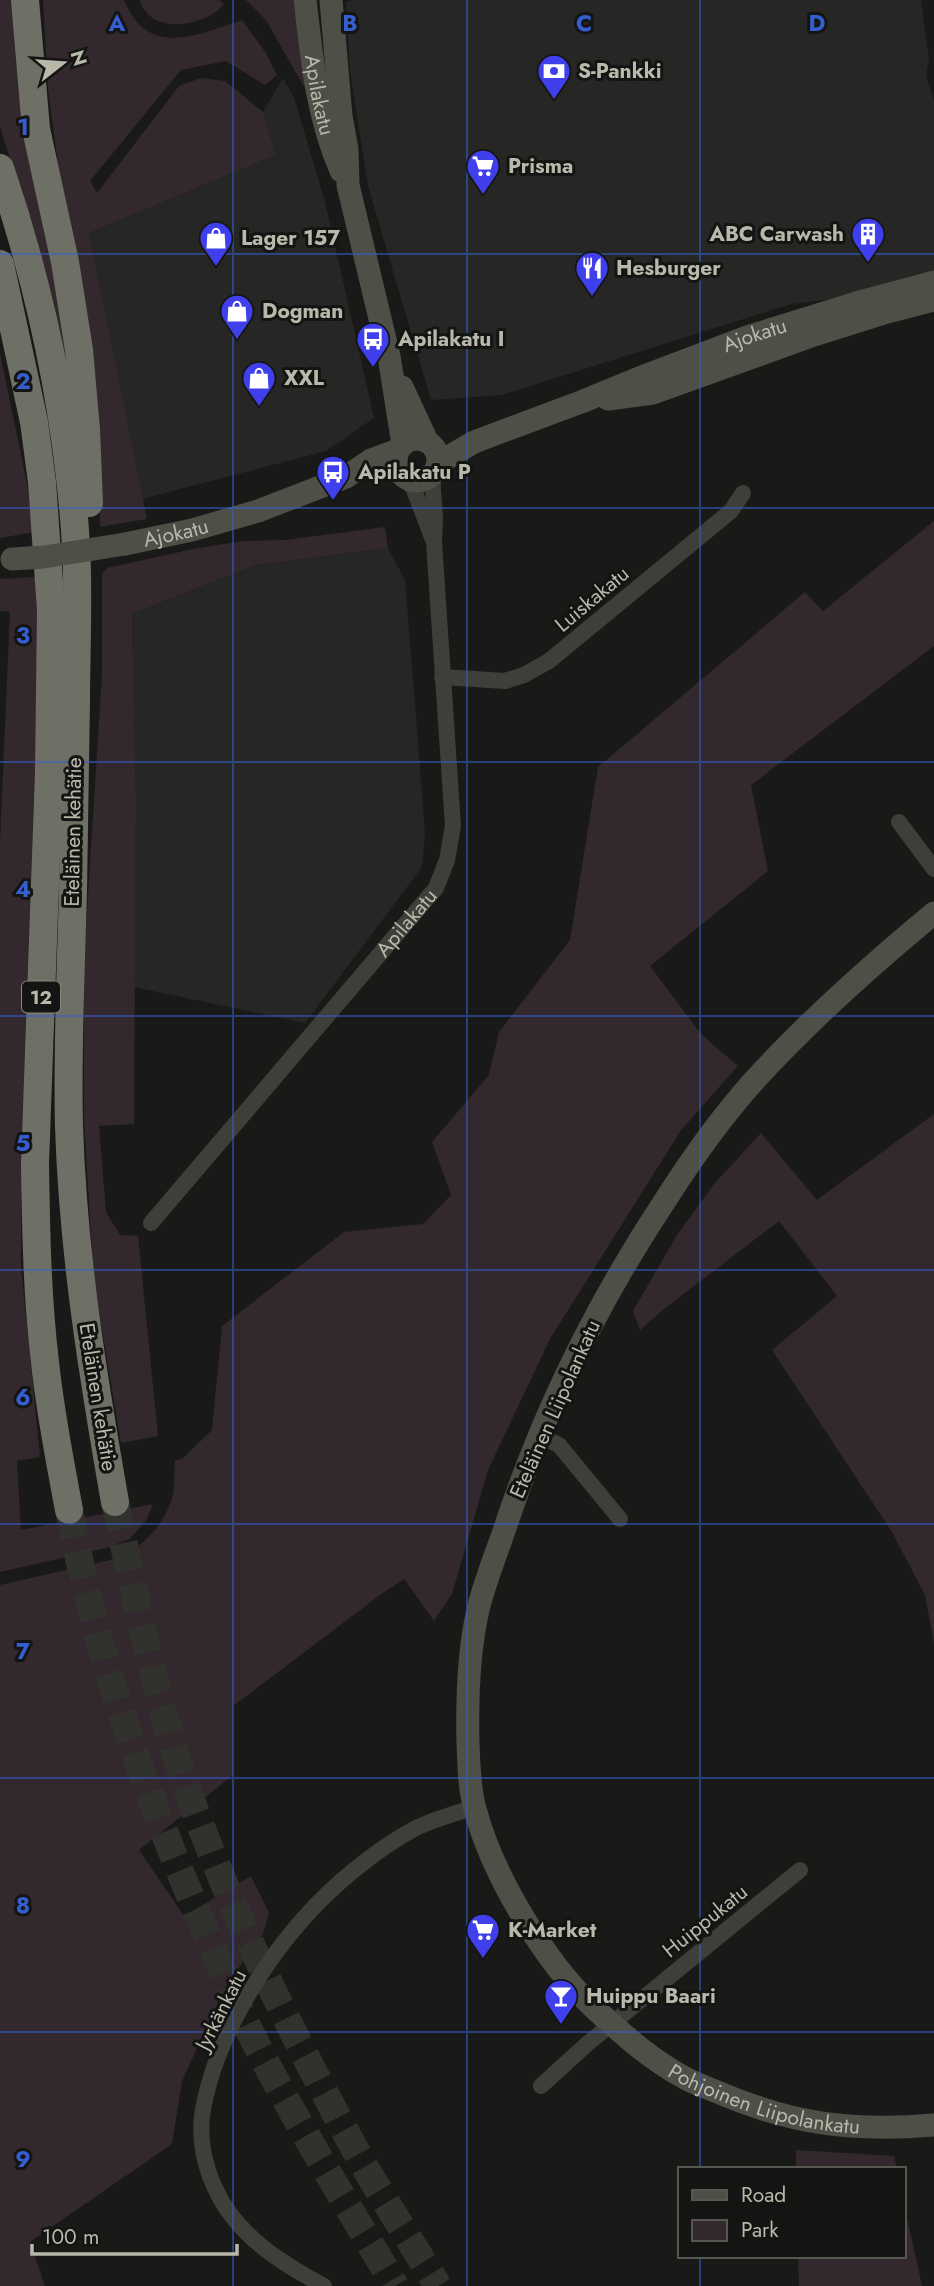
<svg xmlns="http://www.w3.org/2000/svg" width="934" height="2286" font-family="Jost,sans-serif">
<rect width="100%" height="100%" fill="#191a18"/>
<g fill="#262724">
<polygon points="353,0 921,0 929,59 926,76 934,101 934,277 863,295 791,304 502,395 431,400 368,186 350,71 346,2"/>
<polygon points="283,78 294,97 325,202 374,418 326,451 142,499 89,233 276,155 263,112"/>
<polygon points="388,548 405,580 422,793 425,837 422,867 305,1023 134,987 136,812 132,614 256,565"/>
</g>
<g fill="#32282d">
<polygon points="0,0 16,0 30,134 73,398 33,230 0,127"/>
<path d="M43 0H124C148 59 197 35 242 20L266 53 277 75 265 85 226 61 181 70 90 181 97 193 179 86 201 78 225 81 263 112 276 155 89 233 147 519 100 527 99 467 48 89Z"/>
<path d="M140 0H219L224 4C205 27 149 36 140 0Z"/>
<polygon points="246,0 293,0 307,92 266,20"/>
<polygon points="0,353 27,484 34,532 0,538"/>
<path d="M934 521V646L751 785 768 871 650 966 701 1034 738 1066 681 1130 550 1339 488 1470 452 1594 434 1621 404 1579 380 1595 233 1706V1775L139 1850 184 1916 251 1876 269 1913 263 1934 225 1987 182 2081 172 2144 30 2242 45 2286H0V1585L119 1558C145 1545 166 1523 173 1494 175 1484 174 1471 175 1460L182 1459 212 1430 222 1326 344 1232 423 1224 451 1195 432 1142 489 1075 499 1032 570 940 598 767 805 592 823 611Z"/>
<polygon points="385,527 388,548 256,565 132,614 136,802 134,1124 99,1126 106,1212 120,1235 138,1236 158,1436 121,1443 94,1282 84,1122 84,958 102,675 102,574 107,568 198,548 243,541 285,540"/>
<polygon points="36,577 38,640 37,765 21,1209 21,1267 40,1457 17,1461 21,1530 153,1504 147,1519 130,1539 106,1548 0,1572 0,842 10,612 0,611 0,579"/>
<polygon points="934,1114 934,1643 925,1595 892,1532 772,1350 837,1296 779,1221 664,1309 640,1330 633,1311 677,1235 714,1184 761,1133 817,1200"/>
<polygon points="796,2150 894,2156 897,2169 796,2169"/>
<polygon points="904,2204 922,2286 799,2286 798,2256 904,2256"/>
</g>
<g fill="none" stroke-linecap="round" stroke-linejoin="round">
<g stroke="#31322e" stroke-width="28" stroke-dasharray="28 14" stroke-linecap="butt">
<path d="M115 1502C138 1613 162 1728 204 1834 247 1944 301 2051 358 2155 383 2199 411 2242 438 2286"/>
<path d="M69 1510C97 1658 147 1799 208 1937 222 1970 236 2005 253 2038 296 2123 347 2204 395 2286"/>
</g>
<g stroke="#3e3f39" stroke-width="16">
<polyline points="407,479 414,490 433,540"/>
<polyline points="442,677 505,681 524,675 549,661 731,511 743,493"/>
<polyline points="899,822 934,869"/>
<path id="s1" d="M151 1223 436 888 447 860 453 826 434 542 435 518 432 475"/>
<polyline points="538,1435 559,1445 620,1519"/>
<polyline points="541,2086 587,2044 800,1870"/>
<path d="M324 2286C281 2263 236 2235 215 2188 205 2167 199 2140 202 2116 212 2047 257 1971 303 1919 333 1885 374 1851 414 1829 433 1819 455 1814 474 1807"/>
</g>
<g stroke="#4e4f47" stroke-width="23">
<path id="s2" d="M305 0C312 59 317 116 341 171"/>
<polyline points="331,0 341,116 347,149 348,185 389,356 403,445"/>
<polyline points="402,387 427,441"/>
<polyline points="608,399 653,393 814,335 887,312 934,300"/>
<circle cx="417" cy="460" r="21"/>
<path id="s3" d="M436 470 447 458 474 442 581 402 647 375 747 337 863 301 934 282"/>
<path id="s4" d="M125 544 192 530 258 511 346 477 371 460 398 450"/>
<path id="s5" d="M934 913C870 966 808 1021 752 1083 721 1118 693 1157 668 1196 598 1301 543 1412 504 1531 495 1557 484 1584 478 1610 468 1653 467 1699 468 1743 469 1764 469 1788 475 1809 492 1874 544 1961 593 2007 621 2033 651 2060 685 2078 694 2083 705 2087 715 2091 791 2124 852 2132 934 2125"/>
</g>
<g stroke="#6f7065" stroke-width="28">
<polyline points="25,0 36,129 65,262 79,350 86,430 89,503"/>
<path d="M0 168C41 289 68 418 76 545 79 597 76 649 76 700 75 764 74 827 73 890 71 969 67 1047 69 1126 73 1253 93 1377 115 1502"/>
<path d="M0 264 34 422 42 482 51 610 49 773 35 1164C36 1230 37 1296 45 1362 50 1412 60 1461 69 1510"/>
</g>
<polyline stroke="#4e4f47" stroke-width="23" points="12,559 44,557 125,544"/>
</g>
<path fill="none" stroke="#345ed1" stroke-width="2" stroke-opacity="0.55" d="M233 0V2286M467 0V2286M700 0V2169M0 254H934M0 508H934M0 762H934M0 1016H934M0 1270H934M0 1524H934M0 1778H934M0 2032H934M700 2256V2286"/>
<defs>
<symbol id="bank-pin" viewBox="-11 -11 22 30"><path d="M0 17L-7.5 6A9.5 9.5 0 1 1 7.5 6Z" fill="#3f3feb" stroke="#141513"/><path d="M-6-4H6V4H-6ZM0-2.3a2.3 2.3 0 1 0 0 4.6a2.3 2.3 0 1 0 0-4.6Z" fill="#fff"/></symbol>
<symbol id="supermarket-pin" viewBox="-11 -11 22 30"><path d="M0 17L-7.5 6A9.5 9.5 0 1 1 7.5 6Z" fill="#3f3feb" stroke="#141513"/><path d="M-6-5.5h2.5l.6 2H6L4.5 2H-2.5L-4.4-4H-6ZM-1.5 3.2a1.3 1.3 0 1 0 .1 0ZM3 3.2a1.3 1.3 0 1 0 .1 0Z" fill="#fff"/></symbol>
<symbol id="building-pin" viewBox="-11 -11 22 30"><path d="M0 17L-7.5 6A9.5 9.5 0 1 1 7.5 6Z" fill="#3f3feb" stroke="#141513"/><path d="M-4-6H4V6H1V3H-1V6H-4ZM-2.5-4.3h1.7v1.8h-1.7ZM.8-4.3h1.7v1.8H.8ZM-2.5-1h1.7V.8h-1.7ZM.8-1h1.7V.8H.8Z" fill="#fff"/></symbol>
<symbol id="shop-pin" viewBox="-11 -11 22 30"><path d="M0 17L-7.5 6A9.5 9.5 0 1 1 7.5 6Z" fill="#3f3feb" stroke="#141513"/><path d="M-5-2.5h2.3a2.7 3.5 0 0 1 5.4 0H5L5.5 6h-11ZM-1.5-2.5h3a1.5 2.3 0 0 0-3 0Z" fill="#fff"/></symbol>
<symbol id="restaurant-pin" viewBox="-11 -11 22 30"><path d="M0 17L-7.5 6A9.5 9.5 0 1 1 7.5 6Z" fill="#3f3feb" stroke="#141513"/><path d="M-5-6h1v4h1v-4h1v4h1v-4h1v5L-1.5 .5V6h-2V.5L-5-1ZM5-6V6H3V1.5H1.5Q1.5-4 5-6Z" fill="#fff"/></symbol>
<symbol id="bus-pin" viewBox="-11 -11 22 30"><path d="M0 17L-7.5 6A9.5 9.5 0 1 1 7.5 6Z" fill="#3f3feb" stroke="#141513"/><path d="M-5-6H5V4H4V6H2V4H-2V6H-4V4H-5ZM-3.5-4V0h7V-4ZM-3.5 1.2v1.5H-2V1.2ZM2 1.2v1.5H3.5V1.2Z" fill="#fff"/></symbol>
<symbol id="bar-pin" viewBox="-11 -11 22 30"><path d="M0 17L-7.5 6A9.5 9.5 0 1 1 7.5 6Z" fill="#3f3feb" stroke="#141513"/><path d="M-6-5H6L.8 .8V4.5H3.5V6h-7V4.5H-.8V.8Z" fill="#fff"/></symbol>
</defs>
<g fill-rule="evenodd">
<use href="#bank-pin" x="535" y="52" width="38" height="52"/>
<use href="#supermarket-pin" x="464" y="147" width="38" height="52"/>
<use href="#building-pin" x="849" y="215" width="38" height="52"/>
<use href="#shop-pin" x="197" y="219" width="38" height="52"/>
<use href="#restaurant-pin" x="573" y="249" width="38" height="52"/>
<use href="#shop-pin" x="218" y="292" width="38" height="52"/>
<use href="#bus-pin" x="354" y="320" width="38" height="52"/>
<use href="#shop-pin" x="240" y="359" width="38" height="52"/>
<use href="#bus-pin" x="314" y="453" width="38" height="52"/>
<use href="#supermarket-pin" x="464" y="1911" width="38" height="52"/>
<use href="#bar-pin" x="542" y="1977" width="38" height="52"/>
</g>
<g text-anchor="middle" stroke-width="6" stroke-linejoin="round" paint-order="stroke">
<rect fill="#141513" stroke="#88887d" stroke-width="2" x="22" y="981.5" width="38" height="31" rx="5"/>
<g font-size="19" font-weight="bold" fill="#b9b9ab">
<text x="41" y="1004">12</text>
</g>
<g font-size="21" font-weight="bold" fill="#b9b9ab" stroke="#141513" text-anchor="start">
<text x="578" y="78">S-Pankki</text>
<text x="508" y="173">Prisma</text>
<text x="844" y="241" text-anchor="end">ABC Carwash</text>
<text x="241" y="245">Lager 157</text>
<text x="616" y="275">Hesburger</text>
<text x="262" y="318">Dogman</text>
<text x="398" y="346">Apilakatu I</text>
<text x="284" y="385">XXL</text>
<text x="358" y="479">Apilakatu P</text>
<text x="508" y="1937">K-Market</text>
<text x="586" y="2003">Huippu Baari</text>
</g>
<g font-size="21" fill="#b9b9ab" stroke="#141513">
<text dy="7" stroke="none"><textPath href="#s2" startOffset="96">Apilakatu</textPath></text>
<text dy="7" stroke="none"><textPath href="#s3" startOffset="348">Ajokatu</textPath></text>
<text dy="7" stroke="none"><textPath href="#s4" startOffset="52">Ajokatu</textPath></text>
<text transform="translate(592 599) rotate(-40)" y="7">Luiskakatu</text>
<text transform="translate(73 832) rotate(-89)" y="7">Eteläinen kehätie</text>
<text dy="7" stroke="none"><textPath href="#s1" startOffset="394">Apilakatu</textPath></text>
<text transform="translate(98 1397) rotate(81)" y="7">Eteläinen kehätie</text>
<text transform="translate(555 1409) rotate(-66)" y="7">Eteläinen Liipolankatu</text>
<text transform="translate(705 1921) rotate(-39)" y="7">Huippukatu</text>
<text transform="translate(221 2010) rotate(-63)" y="7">Jyrkänkatu</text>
<text dy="7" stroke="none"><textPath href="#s5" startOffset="1480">Pohjoinen Liipolankatu</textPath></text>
</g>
</g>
<g font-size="23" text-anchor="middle" font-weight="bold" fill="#345ed1" stroke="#141513" stroke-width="6" stroke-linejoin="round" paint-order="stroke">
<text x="117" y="31">A</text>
<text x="350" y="31">B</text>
<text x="584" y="31">C</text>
<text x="817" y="31">D</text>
<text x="23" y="135">1</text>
<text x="23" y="389">2</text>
<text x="23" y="643">3</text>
<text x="23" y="897">4</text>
<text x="23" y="1151">5</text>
<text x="23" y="1405">6</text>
<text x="23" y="1659">7</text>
<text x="23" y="1913">8</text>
<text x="23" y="2167">9</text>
</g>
<rect x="678" y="2167" width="228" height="91" fill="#141513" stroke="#565750" stroke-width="2"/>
<rect x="692" y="2190" width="35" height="10" fill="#4e4f47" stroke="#565750" stroke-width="2"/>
<text x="741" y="2202" font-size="21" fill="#b9b9ab">Road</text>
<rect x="692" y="2220" width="35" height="21" fill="#32282d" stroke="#565750" stroke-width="2"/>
<text x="741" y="2237" font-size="21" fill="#b9b9ab">Park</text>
<g transform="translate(63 63) rotate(73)" stroke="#141513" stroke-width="5" paint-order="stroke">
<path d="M0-5L12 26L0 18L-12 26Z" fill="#b9b9ab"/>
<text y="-10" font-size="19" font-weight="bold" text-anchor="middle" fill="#b9b9ab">N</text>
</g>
<path d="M32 2244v10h205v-10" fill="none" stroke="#b9b9ab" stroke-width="3.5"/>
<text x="42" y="2244" font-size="21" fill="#b9b9ab" stroke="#141513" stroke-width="5" paint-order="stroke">100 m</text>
</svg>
